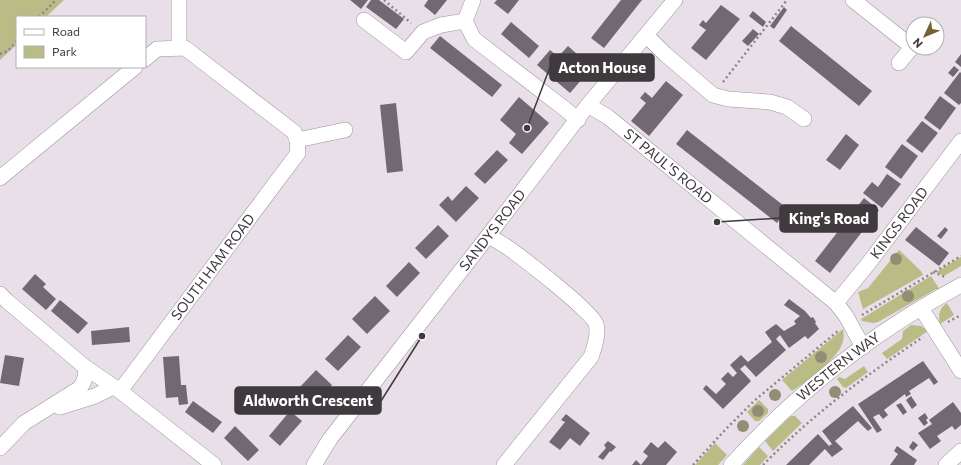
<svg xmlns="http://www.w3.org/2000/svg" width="961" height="465" font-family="Commissioner,sans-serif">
<rect width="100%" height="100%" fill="#e9dfe9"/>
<g fill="#b9bc84">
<polygon points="0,0 64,0 46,17 17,17 17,44 0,60"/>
<polygon points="899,250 921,271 923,275 863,309 858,292 868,288"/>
<polygon points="961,257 961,266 944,276 936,272"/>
<polygon points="931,276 940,290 936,289 878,322 873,323 862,321 861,319"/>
<path d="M947 303 954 315 940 324C938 316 939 308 947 303Z"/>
<polygon points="911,325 921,326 928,331 887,359 882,353 902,339 903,331"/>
<path d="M843 329C844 334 844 340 842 344 838 358 805 383 792 391L782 380Z"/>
<polygon points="864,366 868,372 846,388 843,387 837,379 839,377 845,379"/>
<polygon points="759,400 768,409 768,413 759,421 755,421 747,412"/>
<polygon points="791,416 795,416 802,423 773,451 765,441"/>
<polygon points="715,443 727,455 718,465 695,465"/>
<polygon points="759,447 768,456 760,465 743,465"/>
</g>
<g fill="#716872">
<polygon points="350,0 368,0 361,9"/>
<polygon points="371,0 379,0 404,19 396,29 366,7"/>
<polygon points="428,0 447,0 435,15 424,6"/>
<polygon points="497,0 519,0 508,14 494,3"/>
<polygon points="621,0 642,0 604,48 591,38"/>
<polygon points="721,5 740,19 706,60 691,48 706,30 699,25 703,20 706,23"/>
<polygon points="784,7 787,10 774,29 770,26"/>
<polygon points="753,11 766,22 763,27 749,16"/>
<polygon points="511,22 539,46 529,58 501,34"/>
<polygon points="791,26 872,91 859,106 779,41"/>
<polygon points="753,29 759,34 748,46 742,41"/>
<polygon points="440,36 502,85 492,97 430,48"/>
<polygon points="568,46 578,55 569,65 583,78 570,93 537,65 550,50 558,57"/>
<polygon points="961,54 961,67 955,62"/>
<polygon points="954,66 959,70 953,77 948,73"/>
<polygon points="960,72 961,73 961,103 959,105 944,93"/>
<polygon points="666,81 683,95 649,136 631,121 646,103 640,98 645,92 652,98"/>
<polygon points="940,96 956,108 940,130 924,118"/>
<polygon points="519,97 549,123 522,154 509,143 516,134 500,120"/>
<polygon points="396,103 403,171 387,173 380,105"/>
<polygon points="922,121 938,133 922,153 906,141"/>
<polygon points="687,130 788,209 777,223 676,144"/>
<polygon points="846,134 859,145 840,170 826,160"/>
<polygon points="902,144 918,156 901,179 885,167"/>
<polygon points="497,150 508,160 485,184 474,174"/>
<polygon points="887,174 901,184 882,208 863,193 872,182 878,187"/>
<polygon points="466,186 479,198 456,222 439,205 448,196 452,201"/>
<polygon points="864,198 879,210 830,273 815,261"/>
<polygon points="438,225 449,236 426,259 415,248"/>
<polygon points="916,227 949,253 939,266 905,240"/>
<polygon points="945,227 948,230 941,239 937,236"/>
<polygon points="409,262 420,273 397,297 386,286"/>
<polygon points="35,274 46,284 43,287 56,299 46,310 22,289"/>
<polygon points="375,296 390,311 367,334 352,319"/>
<polygon points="789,299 805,311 811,318 813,317 816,322 815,323 819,329 808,339 805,336 789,348 780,335 776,339 786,350 756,377 745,365 740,369 751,381 723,409 703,389 706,385 716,394 726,384 721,379 728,372 733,377 737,373 730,365 741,355 748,362 772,342 765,332 776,324 784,331 796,324 794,321 800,316 784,305"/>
<polygon points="60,300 88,323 78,334 51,311"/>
<polygon points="129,327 130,342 92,345 91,331"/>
<polygon points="348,335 361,347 338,371 325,359"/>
<polygon points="5,355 24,358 19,386 0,383"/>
<polygon points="179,356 181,385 186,385 188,404 179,405 178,397 166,398 163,357"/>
<polygon points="923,361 938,382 934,385 929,378 909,391 911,394 906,397 905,394 884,410 888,415 883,419 879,414 873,417 882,430 877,433 858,404"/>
<polygon points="316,370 332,385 309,409 298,398 304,393 299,388"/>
<polygon points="911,396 917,405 912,409 906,400"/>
<polygon points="193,401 222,422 213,433 185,412"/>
<polygon points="953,402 961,413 961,425 955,430 952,426 937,436 941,441 930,449 918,433 932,424 929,420"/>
<polygon points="901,403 907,412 903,415 896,405"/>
<polygon points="853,406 872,428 868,431 858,421 835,441 843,449 832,457 825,449 809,465 786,465 818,434 829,446 832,444 822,431"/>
<polygon points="290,411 302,421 280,446 269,436"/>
<polygon points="925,413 928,418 926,420 928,423 924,426 918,418"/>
<polygon points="566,414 590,433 580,446 570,438 560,450 549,442 565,422 561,420"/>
<polygon points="235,426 259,450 248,461 224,438"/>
<polygon points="608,441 616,447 611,452 610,451 603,460 598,457 606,448 604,445"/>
<polygon points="665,441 677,452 666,465 632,465 636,460 641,465 648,456 643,452 651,442 658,448"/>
<polygon points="913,441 918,445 913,451 909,447"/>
<polygon points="897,446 917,460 914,465 890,465 898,454 894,451"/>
</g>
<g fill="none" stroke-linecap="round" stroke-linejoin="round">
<defs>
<g id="minor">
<polyline points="179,0 179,47"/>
<polyline points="473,0 465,21 474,39 565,109 578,120"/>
<polyline points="853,0 912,47"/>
<polyline points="364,20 406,52 423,32 441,25 465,21"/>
<polyline points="647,36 665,54 713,95 728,99 770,102 787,107 804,119"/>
<polyline points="899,63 913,46"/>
<path id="s1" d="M588 105 608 117 836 303 846 316 863 347"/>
<polyline points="297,140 345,130"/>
<polyline points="0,178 135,67"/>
<path d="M488 236C494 239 499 242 504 245 519 255 593 312 596 324 599 334 594 349 591 357L504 465"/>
<polyline points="0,294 7,301 85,367 120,391 214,465"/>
<path id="s2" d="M836 303 868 264 961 141"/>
<polyline points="921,308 961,371"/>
<path id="s3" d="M120 391 298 153 297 140 294 132 185 48 157 49 145 59"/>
<polyline points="60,407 95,396 113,387"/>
<path d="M0 448 24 423 80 388C85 381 87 375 85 367"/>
<path id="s4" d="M314 465 330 439 488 236 588 105 675 0"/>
<path id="s5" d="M731 465C796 393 875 331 961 285"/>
<polyline points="946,465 961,451"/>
</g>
</defs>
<use href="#minor" stroke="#9b929c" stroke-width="16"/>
<g stroke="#8c858c" stroke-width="2.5" stroke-dasharray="2 3" stroke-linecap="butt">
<polyline points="384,0 411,23"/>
<polyline points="39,17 56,0"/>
<polyline points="0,54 8,51 17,41"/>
<polyline points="723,82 787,0"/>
<polyline points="933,272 945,277"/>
<polyline points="862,315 961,256"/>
<polyline points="948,322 961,315"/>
<polyline points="693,465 725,430 754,401 838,331"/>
<path d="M763 465C812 415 865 376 923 337"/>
</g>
<use href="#minor" stroke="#fff" stroke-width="15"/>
</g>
<g fill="#928e76">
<circle cx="896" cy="259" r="6"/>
<circle cx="908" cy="296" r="6"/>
<circle cx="821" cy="357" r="6"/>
<circle cx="835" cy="392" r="6"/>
<circle cx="775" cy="395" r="6"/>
<circle cx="758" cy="411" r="6"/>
<circle cx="743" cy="426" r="6"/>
</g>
<g text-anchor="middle" stroke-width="4" stroke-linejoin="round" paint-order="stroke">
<g font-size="14" fill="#3e3a3e" stroke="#fff">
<text dy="5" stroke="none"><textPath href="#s1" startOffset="101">ST PAUL'S ROAD</textPath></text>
<text dy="5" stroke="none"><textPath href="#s2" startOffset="102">KINGS ROAD</textPath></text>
<text dy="5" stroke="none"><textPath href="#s4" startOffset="295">SANDYS ROAD</textPath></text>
<text dy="5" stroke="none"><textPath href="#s3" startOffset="155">SOUTH HAM ROAD</textPath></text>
<text dy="5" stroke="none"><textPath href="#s5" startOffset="146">WESTERN WAY</textPath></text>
</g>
</g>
<path fill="none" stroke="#3e3a3e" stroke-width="1.5" d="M527 128L550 67M717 222L780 218M422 336L381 401"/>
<g fill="#3e3a3e" stroke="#fff" stroke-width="1.5">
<circle cx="527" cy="128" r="4"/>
<circle cx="717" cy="222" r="4"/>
<circle cx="422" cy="336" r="4"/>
</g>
<g fill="#3e3a3e" stroke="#3e3a3e" stroke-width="1.5">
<rect x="550" y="54" width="104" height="27" rx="4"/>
<rect x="780" y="205" width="97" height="27" rx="4"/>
<rect x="235" y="387" width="146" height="27" rx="4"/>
</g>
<g font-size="15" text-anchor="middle" font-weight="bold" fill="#fff">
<text x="602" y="73">Acton House</text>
<text x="829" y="224">King's Road</text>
<text x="308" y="406">Aldworth Crescent</text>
</g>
<rect x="16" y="16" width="130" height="52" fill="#ffffff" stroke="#b2b0b2"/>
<rect x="24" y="29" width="20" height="6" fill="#ffffff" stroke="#b2b0b2"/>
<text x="52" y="36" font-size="12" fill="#3e3a3e">Road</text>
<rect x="24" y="46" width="20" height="12" fill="#b9bc84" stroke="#b2b0b2"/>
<text x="52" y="56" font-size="12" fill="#3e3a3e">Park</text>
<g transform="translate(925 36) rotate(226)"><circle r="19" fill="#ffffff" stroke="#b2b0b2"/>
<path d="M0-3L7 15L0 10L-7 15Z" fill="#776332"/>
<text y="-6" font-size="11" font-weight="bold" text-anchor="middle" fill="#3e3a3e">N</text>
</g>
</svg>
